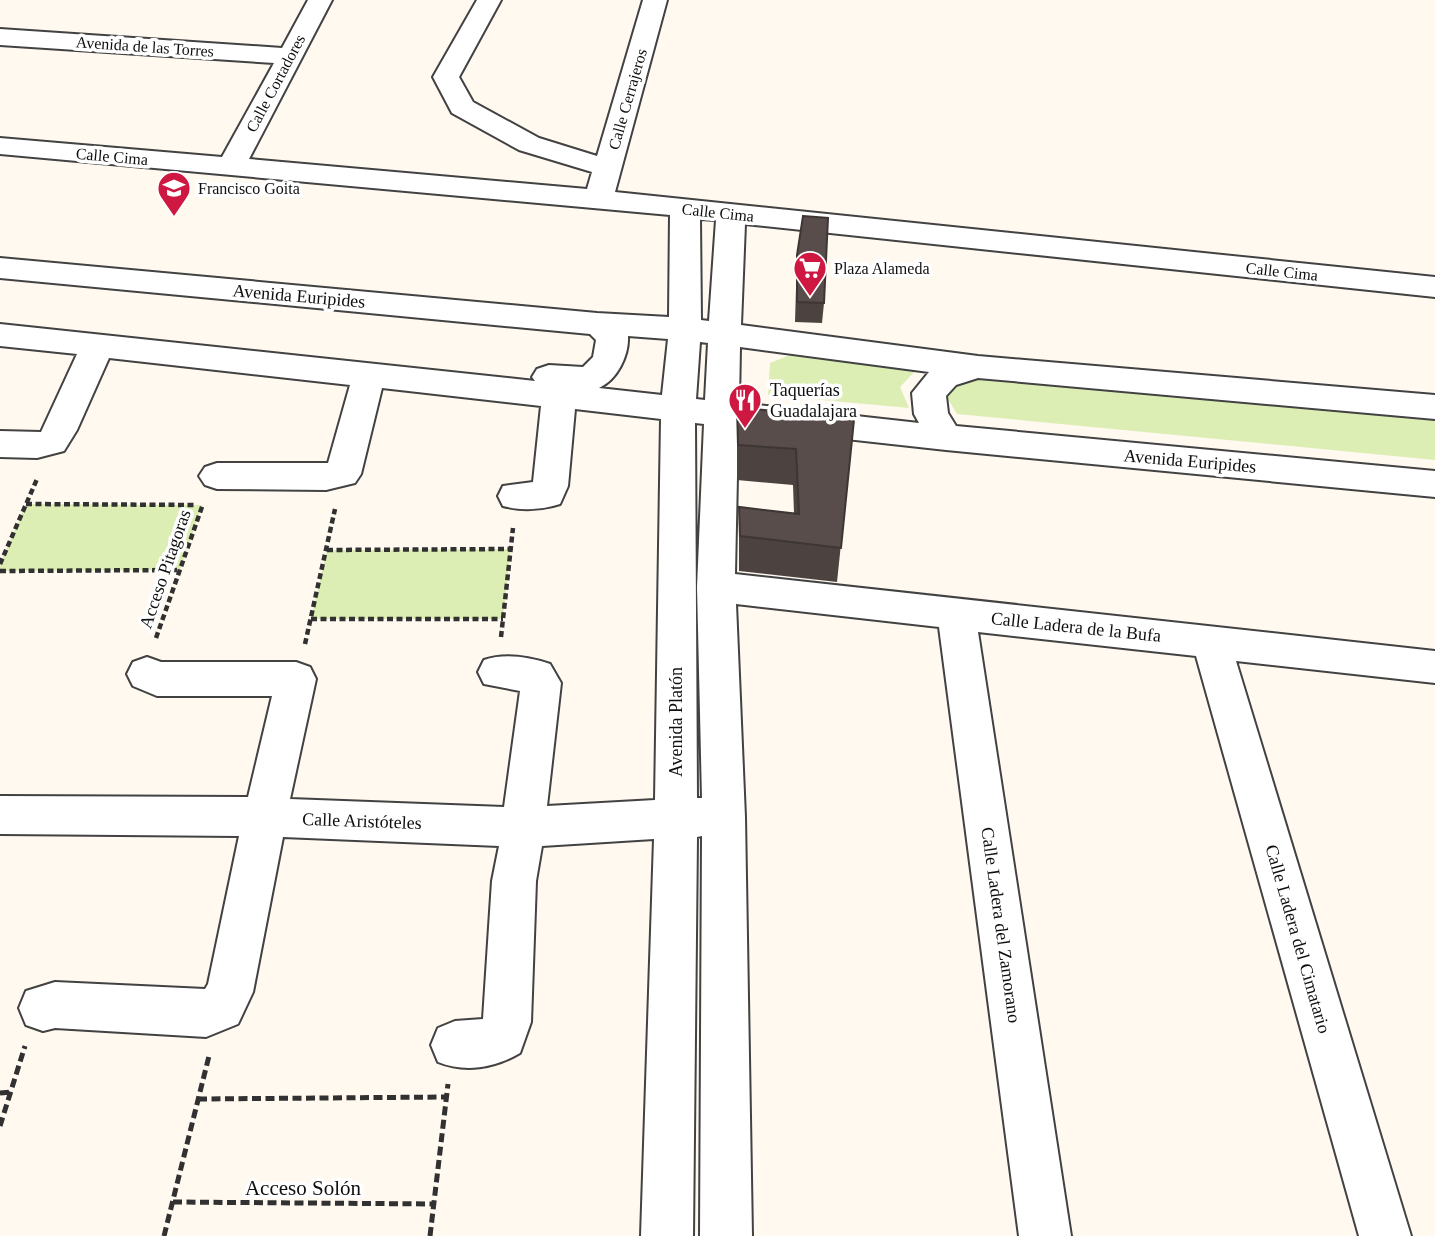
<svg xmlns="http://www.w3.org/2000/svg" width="1435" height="1236" font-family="Georgia,serif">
<rect width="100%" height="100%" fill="#fff9f0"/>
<g fill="#ddeeb5">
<polygon points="790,355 920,366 900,387 909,408 768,395 770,363"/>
<polygon points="998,377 1435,420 1435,460 957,414 945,394 958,380"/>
<polygon points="26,504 202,505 180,570 0,571 0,564"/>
<polygon points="511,549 503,619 311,619 327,550"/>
</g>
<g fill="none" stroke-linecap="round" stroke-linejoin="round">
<defs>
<path id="minor" d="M308 0H332L249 159 587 189 592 172 519 150 452 113 433 77 477 0H501L459 77 473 102 539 138 597 156 643 0H667L615 192 1435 277V297L745 224 741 325 978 356 1435 395V419L978 378 956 385 946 396 948 413 956 426 1435 471V497L946 450 738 427 735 574 1435 651V683L1236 661 1411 1236H1359L1196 656 978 632 1071 1236H1019L939 627 736 604 745 817 752 1236H700L702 836 697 837 693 1236H641L654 839 542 846 536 881 531 1022 520 1053C495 1068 465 1073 438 1062L431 1045 438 1028 455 1021 483 1019 492 881 499 846 283 837 253 992 238 1024 206 1037 55 1028 43 1031 26 1025 19 1008 26 991 55 982 205 989 208 984 239 836 0 834V796L248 797 272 696H157L133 686 127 674 133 662 147 657 161 662H296L310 667 316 679 290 799 504 807 520 691 484 684 478 672 484 660C505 653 529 657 550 664L561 683 547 806 655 800 661 419 575 409 568 486 560 504C541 510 522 511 503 506L498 496 503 486 533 482 541 406 382 388 361 474 355 483 326 490 217 489 205 485 199 476 205 467 217 463H328L350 385 109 358 77 430 64 451 37 458 0 457V431L41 432 77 354 0 346V324L535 381 532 377 537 369 549 365 583 367 593 357 596 340 590 334 0 278V258L597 313 669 317 670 215 0 154V138L222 157 274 63 0 45V29L282 48ZM700 219 716 220 709 321 701 320ZM628 336 668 339 662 395 599 388C617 380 629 356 628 336ZM700 342 708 343 705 400 696 399ZM740 347 929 372 912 393 914 414 919 423 739 403ZM695 423 704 424 697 587 702 798H697Z"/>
</defs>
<use href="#minor" stroke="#424242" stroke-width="4"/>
<g stroke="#313131" stroke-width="4.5" stroke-dasharray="6 3.5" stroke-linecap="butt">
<polyline points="26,504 197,505"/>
<polyline points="327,550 511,549"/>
<polyline points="0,564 37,479"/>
<polyline points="0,571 180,570"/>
<polyline points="311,619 503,619"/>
<polyline points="501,637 513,528"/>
<polyline points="156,638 203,504"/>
<polyline points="305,644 335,509"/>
</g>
<g stroke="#313131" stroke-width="5" stroke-dasharray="9 4.5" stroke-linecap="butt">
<polyline points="0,1093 11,1092"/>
<polyline points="198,1099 445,1097"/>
<polyline points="0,1126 25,1046"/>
<polyline points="173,1202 434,1204"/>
<polyline points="164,1236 209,1056"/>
<polyline points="430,1236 448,1084"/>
</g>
<use href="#minor" fill="#fff" fill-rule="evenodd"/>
</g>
<g fill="#4c4240">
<polygon points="797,255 824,303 822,323 795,322"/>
<polygon points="737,407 854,420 837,582 739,571 739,507 794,513 793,485 737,480"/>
</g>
<g fill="#584d4a" stroke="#3e3634" stroke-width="2">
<polygon points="803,216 828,218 824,303 797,302 797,255"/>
<polygon points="737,407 854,420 841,548 740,536 739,507 799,514 796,449 738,445"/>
</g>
<defs>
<symbol id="school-pin" viewBox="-11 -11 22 30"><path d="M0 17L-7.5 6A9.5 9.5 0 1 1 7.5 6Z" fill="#ce1841" stroke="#fff"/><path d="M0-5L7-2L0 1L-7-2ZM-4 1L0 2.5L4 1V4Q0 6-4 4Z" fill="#fff"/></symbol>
<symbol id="supermarket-pin" viewBox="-11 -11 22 30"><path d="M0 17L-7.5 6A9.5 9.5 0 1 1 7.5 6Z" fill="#ce1841" stroke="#fff"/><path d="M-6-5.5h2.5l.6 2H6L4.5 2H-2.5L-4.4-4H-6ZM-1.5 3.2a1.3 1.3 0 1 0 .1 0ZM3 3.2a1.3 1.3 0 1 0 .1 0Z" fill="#fff"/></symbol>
<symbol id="restaurant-pin" viewBox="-11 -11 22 30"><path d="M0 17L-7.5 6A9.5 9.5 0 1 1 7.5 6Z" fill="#ce1841" stroke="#fff"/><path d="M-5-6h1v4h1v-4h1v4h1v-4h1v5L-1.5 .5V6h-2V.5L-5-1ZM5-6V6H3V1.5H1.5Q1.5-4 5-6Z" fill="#fff"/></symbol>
</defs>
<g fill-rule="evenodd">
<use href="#school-pin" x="155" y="169" width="38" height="52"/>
<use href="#supermarket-pin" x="791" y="249" width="38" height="52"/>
<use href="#restaurant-pin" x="726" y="381" width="38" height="52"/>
</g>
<g text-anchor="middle" stroke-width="7" stroke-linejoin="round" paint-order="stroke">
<g font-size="16" fill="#0f0f0f" stroke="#fff">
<text transform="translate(145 46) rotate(4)" y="6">Avenida de las Torres</text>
<text transform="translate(275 83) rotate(-62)" y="6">Calle Cortadores</text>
<text transform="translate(627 99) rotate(-74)" y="6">Calle Cerrajeros</text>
<text transform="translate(112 156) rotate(5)" y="6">Calle Cima</text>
<text transform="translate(718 212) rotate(6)" y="6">Calle Cima</text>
<text transform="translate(1282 271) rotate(6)" y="6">Calle Cima</text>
</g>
<g font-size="16" fill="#0f0f0f" stroke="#fff" text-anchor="start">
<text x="198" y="194">Francisco Goita</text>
<text x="834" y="274">Plaza Alameda</text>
</g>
<g font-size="18" fill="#0f0f0f" stroke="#fff">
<text transform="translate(299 296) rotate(5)" y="6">Avenida Euripides</text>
<text transform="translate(1190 461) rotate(5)" y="6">Avenida Euripides</text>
<text transform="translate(165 569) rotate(-71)" y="6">Acceso Pitagoras</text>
<text transform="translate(1076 627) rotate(6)" y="6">Calle Ladera de la Bufa</text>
<text transform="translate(676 722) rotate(-90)" y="6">Avenida Platón</text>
<text transform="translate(362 821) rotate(2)" y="6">Calle Aristóteles</text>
<text transform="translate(1001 925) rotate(82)" y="6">Calle Ladera del Zamorano</text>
<text transform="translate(1298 939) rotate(74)" y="6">Calle Ladera del Cimatario</text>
</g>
<g font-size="18" fill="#0f0f0f" stroke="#fff" text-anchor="start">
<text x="770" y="396">Taquerías<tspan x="770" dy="21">Guadalajara</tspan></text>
</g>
<g font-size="21" fill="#0f0f0f" stroke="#fff">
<text x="303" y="1195">Acceso Solón</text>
</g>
</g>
</svg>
